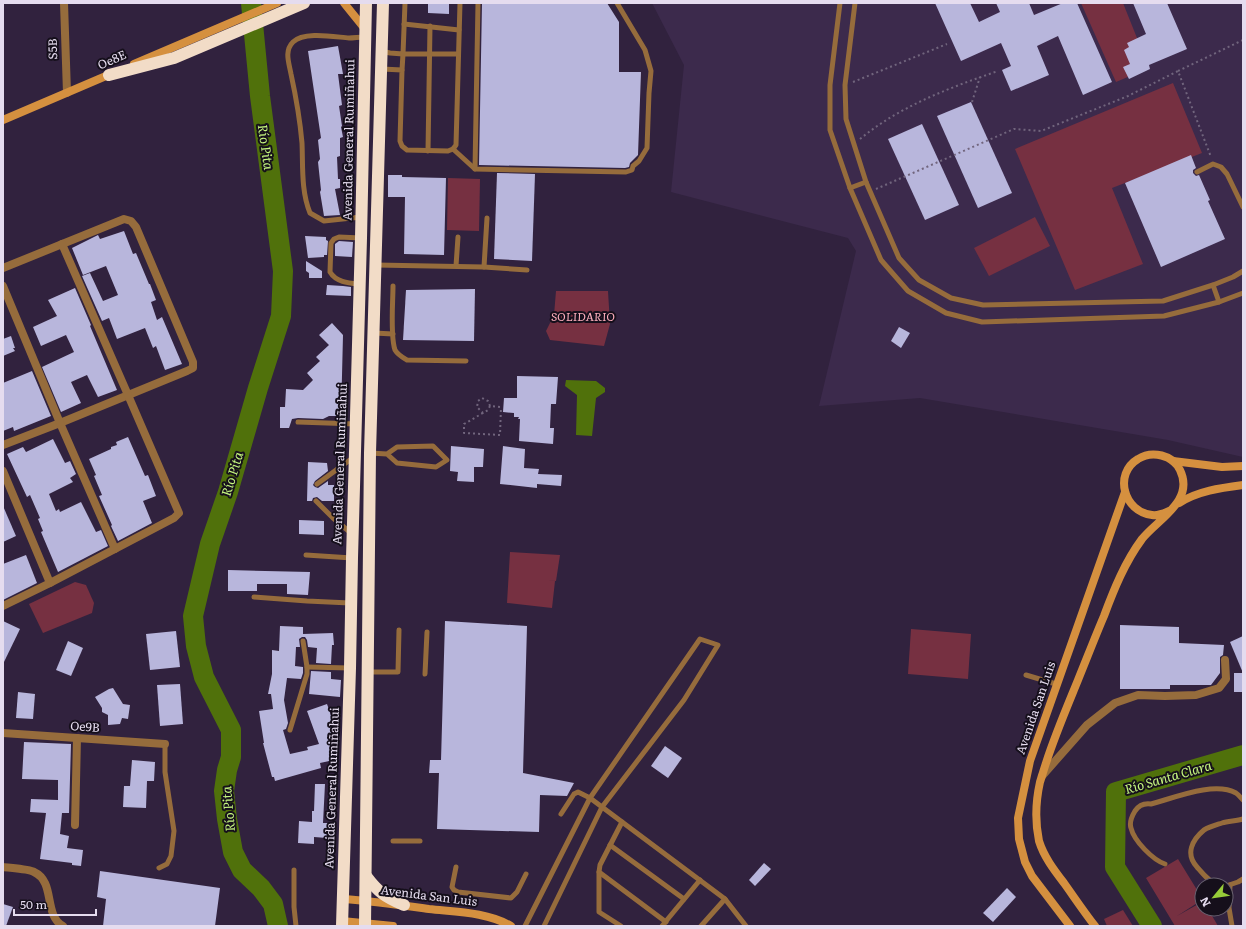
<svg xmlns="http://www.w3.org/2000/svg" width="1246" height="929" font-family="Literata,serif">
<rect width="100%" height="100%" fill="#31223e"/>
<polygon fill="#3c2a4c" points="652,3 1243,3 1243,457 1168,440 920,398 819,406 856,251 848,238 671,192 684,65"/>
<g fill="#763041">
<polygon points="1081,3 1123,3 1149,68 1116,82"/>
<polygon points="1173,83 1202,153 1112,188 1143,264 1075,290 1015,149"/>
<polygon points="448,178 480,179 479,231 447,230"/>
<polygon points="1035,217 1050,246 989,276 974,248"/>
<polygon points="556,291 608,291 610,324 604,346 550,340 546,331 554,315"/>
<polygon points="510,552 560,555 556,581 546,580 555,581 552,608 507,603"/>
<polygon points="75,582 86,585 94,603 92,613 43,633 29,604"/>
<polygon points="911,629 971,634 968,679 908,674"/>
<polygon points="1178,859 1202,898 1202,900 1177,916 1202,902 1202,909 1208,909 1218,926 1175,926 1146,878"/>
<polygon points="1123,910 1133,926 1107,926 1104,919"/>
</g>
<polygon fill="#50710b" points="566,380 596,381 605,388 605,392 596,398 592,436 576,435 577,395 565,386"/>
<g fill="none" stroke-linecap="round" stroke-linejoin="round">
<g stroke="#50710b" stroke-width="20">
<polyline points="251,3 260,96 283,271 281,316 258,388 228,492 210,544 193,616 196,646 204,677 231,730 231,757 227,770 224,791 227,819 233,852 242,870 261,888 273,904 278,926"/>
<polyline points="1152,926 1115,867 1116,792 1243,755"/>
</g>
</g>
<g fill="#b8b6dc">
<polygon points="428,3 449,3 449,14 428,13"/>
<polygon points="482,3 607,3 619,22 619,72 641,72 638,155 630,163 629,167 625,168 479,165"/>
<polygon points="935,3 970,3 979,22 1000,12 996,3 1029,3 1034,15 1063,3 1077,3 1112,82 1083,95 1058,36 1037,46 1049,75 1011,91 1002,70 1011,66 1001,43 961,61"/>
<polygon points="1133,3 1167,3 1187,49 1149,65 1150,69 1129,79 1123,67 1130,64 1124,50 1129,47 1127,43 1146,34"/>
<polygon points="338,46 343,74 338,74 342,105 339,106 342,126 341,127 343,137 340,138 340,156 337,157 338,179 340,179 340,188 335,189 340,215 324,216 320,192 321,190 318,162 320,159 318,140 321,138 308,51"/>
<polygon points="971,102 1012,193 978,208 937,116"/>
<polygon points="922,124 959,205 925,220 888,139"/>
<polygon points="1191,155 1196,168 1193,170 1193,173 1196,176 1199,175 1210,200 1208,201 1225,239 1161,267 1125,183"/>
<polygon points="497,173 535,174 532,261 494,259"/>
<polygon points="388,175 402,175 402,177 446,178 444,255 404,254 405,197 388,197"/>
<polygon points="124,231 133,254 136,253 149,284 150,284 156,300 151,302 157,320 162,317 182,364 165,370 156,346 153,348 145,328 117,339 109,318 102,321 82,276 90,273 103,301 118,295 106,266 83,275 72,248 98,235 100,239"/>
<polygon points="305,236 326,237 326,240 328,241 327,255 324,255 324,257 308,258"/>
<polygon points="339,241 353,242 352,257 335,256 335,244"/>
<polygon points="306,261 322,271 322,278 309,278 309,273 306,271"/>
<polygon points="327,285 343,286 351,287 351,296 326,295"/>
<polygon points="75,288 91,325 90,326 117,390 98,397 87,375 71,382 81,403 61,412 42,367 74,352 66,335 41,346 33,327 57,316 48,300"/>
<polygon points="475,289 474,341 403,340 406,290"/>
<polygon points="332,323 343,335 341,416 329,416 323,419 298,418 292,419 289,428 280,428 280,407 285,407 286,389 303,390 313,380 307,373 320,361 316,357 329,345 319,335"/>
<polygon points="899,327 910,333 901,348 891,341"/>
<polygon points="11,336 15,348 13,348 15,351 3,356 3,339"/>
<polygon points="32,371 51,416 14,431 13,427 3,431 3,383"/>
<polygon points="517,376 558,377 556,404 551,404 550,428 554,428 553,444 519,441 520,419 518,419 519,417 514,417 514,413 503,412 504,398 517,398"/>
<polygon points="128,437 145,476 148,475 156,496 143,501 152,523 118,541 111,526 112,525 99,496 102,495 94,476 96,475 89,459 111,449 111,447 117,445 116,442"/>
<polygon points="53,439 65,463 70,461 76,474 70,478 73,482 49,494 56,511 59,509 60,512 81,502 96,532 101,530 108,546 58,572 41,532 43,531 38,519 40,518 30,495 27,497 7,454 23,447 26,452"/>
<polygon points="451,446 484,449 483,467 474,467 474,482 457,481 458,472 450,471"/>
<polygon points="503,446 525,449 524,468 539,469 538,474 562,475 561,486 537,484 537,488 500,484"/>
<polygon points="308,462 327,463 328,471 315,481 313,485 315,487 318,488 328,481 328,485 334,485 334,501 322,501 317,497 313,498 312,501 307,501"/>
<polygon points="3,506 16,536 3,542"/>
<polygon points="299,520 324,521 324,535 299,534"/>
<polygon points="26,555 37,583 3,600 3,564"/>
<polygon points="228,570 310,572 308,595 287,594 287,584 257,584 257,591 228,591"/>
<polygon points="3,621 20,629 3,664"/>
<polygon points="445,621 527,626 523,773 574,783 567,796 540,795 539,832 437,829 439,773 429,773 430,760 441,760"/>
<polygon points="1120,625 1179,627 1179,643 1224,645 1223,655 1220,657 1220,673 1211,685 1170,685 1170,689 1120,689"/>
<polygon points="280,626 303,627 303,634 333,633 334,645 332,645 331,664 316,663 317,648 308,647 307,640 305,637 302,637 299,639 300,647 296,647 295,666 303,667 303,673 301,679 287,678 284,700 288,723 286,729 283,730 290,754 308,750 307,747 319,744 307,711 327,704 336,730 339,729 340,740 330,743 334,760 320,763 321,768 275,781 274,777 272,777 263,743 264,743 259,711 273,709 271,694 268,694 272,674 272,650 279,651"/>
<polygon points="176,631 180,667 150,670 146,634"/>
<polygon points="1243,636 1243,673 1230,642"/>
<polygon points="68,641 83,648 71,676 56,670"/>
<polygon points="311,671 331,672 331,679 341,680 340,697 309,694"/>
<rect x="1234" y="673" width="9" height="19"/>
<polygon points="180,684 183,724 160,726 157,685"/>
<polygon points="113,688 123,704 130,705 128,719 122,718 120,724 108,725 108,715 102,712 102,708 95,697 109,689"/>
<polygon points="18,692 35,694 33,719 16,718"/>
<polygon points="24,742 71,744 69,813 62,813 60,834 69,836 67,848 83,850 81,866 72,865 72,863 40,859 46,813 30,812 31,799 58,800 58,780 22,779"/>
<polygon points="665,746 682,758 668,778 651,766"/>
<polygon points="132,760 155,762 154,781 147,781 146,808 123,807 124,786 130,786"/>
<polygon points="315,784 325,784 323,823 328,823 327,838 314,837 314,844 298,843 299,821 312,822 312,811 314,811"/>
<polygon points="764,863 771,869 755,886 749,880"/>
<polygon points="100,871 220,888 215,926 103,926 106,899 97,897"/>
<polygon points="1007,888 1016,897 993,922 983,913"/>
<polygon points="3,904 13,907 6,926 3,926"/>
</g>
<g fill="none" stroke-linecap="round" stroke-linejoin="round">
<g stroke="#71657d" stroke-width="2" stroke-dasharray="2 3" stroke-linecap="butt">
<polyline points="1178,71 1243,40"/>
<polyline points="853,82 947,44"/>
<polyline points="972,102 980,77"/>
<path d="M860 139C900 106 949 88 998 71"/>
<polyline points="876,189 1014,129 1041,131 1128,96 1178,71 1211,157"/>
<polyline points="490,406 488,410 483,413 477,407 478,401 482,398 488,401 490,406 501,407"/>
<polyline points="483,413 464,424 464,433 500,435 501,407"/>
</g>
<g stroke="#966c3c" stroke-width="5">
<polyline points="840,3 830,85 830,130 850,188 881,260 908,291 946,313 982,322 1164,316 1219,302 1243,293"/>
<polyline points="855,3 845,85 846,119 866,182 899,258 919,280 951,298 983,305 1163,301 1213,285 1233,277 1243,271"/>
<polyline points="404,24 459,30"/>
<polyline points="381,51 390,53 403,54 405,3"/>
<polyline points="382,69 402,70 400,141 402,146 407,150 448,151 453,149 456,145 460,3"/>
<polyline points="402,70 403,54 458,54"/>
<polyline points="453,149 475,169 626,172 632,170 633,166 639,161 647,148 649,93 651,71 645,50 617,3"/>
<polyline points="428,151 430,26"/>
<polyline points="475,169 478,3"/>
<polyline points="1197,172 1213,164 1221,167 1227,174 1243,207"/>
<polyline points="850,188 866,182"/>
<path d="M361 217 324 221 310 213C301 191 303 166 302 143 300 120 296 97 291 74 289 63 284 51 293 42 304 31 335 37 349 38 354 38 359 37 364 37"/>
<polyline points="376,265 484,267 527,270"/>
<polyline points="456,266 458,237"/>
<polyline points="484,267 487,218"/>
<path d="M359 284C348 283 336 282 330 272L331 243 334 239 339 237 361 238"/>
<polyline points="1213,285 1219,302"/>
<path d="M393 286C393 302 390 336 395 350 398 355 402 357 407 360L466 361"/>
<polyline points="374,333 393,334"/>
<polyline points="298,422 356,424"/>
<polyline points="370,453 387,454 397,447 433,446 447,460 436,467 397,463 387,454"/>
<polyline points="317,484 354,457"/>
<polyline points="316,501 333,518 351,533"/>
<polyline points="306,555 352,558"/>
<polyline points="254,597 307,601 350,603"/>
<polyline points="307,667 350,668"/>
<polyline points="368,672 398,672 399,630"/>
<polyline points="425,674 427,632"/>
<polyline points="1026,675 1056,684"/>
<polyline points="290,730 307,674 307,667 303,641"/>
<polyline points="561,814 574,794 578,792 590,798 725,899"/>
<polyline points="622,822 600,865 599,872 666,922"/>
<polyline points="393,841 420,841"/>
<polyline points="610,845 684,899"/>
<path d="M1165 864C1153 860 1134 841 1131 828 1129 822 1132 816 1135 811 1139 805 1144 803 1151 804 1174 798 1214 781 1236 793 1239 795 1241 798 1243 800"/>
<polyline points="456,867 452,887 454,890 458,892 511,898 517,892 526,874"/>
<polyline points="159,868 167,864 171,856 174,831 165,772 165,744"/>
<polyline points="294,870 294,907 296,926"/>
<polyline points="599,872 599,912 621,926"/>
<path d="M1218 885C1209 882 1203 874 1197 867 1185 854 1192 840 1204 830 1209 827 1216 825 1222 823 1228 821 1236 821 1243 819"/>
<polyline points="1230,885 1229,908 1232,926"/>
<polyline points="1226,886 1238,882 1243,879"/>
<polyline points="525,926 590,798 700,639 718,645 684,700 602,807 544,926"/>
<polyline points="662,926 700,880"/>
<polyline points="701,926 725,899 746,926"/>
</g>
<g stroke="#966c3c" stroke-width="8">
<polyline points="64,3 67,93"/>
<polyline points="3,268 124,219 131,221 136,227 193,362 193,368 187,371 60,423 3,445"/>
<polyline points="3,286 60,423 115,549"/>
<polyline points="3,471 50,583"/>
<polyline points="3,606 50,583 174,518 179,513 128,395 62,244"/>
<polyline points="3,733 165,744"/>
<polyline points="1042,776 1087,725 1115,703 1138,695 1165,696 1196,695 1219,688 1226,679 1225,660"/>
<polyline points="75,825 77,738"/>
<path d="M3 867C10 868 29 869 34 872 56 882 43 915 63 926"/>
</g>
<g stroke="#d5903f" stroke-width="8">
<polyline points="344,3 365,29"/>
<polyline points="134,64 277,3"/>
<polyline points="3,120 113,73"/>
<polyline points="1173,461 1222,467 1243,466"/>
<path d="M1179 503C1198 491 1220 488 1243 485"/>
<path d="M343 899C372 901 400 905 429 909 456 912 487 912 511 926"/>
<polyline points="342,921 393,926"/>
<polyline points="1070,926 1032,876 1025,862 1019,839 1018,818 1030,761 1125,492"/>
<path d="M1095 926C1084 912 1074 897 1064 883 1054 870 1044 857 1039 841 1035 822 1036 800 1040 782 1042 776 1044 769 1046 763 1055 735 1067 707 1078 680 1087 658 1095 637 1104 616 1114 589 1125 562 1142 539 1158 519 1195 501 1180 470 1173 455 1152 450 1138 459 1113 474 1124 512 1152 515 1159 516 1165 513 1171 510"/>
</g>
<g stroke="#f2dcc7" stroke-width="12">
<polyline points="109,75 174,58 304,3"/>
<path d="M366 876C378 892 385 897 404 905"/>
<polyline points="342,926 350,668 352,558 361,238 366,3"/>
<polyline points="365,926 370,453 383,3"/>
</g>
</g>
<g text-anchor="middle" stroke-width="4" stroke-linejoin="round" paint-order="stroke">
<g font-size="12" fill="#e5dcef" stroke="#150f1b">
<text transform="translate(53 49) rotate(-92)" y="4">S5B</text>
<text transform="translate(112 60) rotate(-24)" y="4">Oe8E</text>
<text transform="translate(349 140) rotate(-89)" y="4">Avenida General Rumiñahui</text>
<text transform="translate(340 464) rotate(-88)" y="4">Avenida General Rumiñahui</text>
<text transform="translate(1036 708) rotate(-71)" y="4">Avenida San Luis</text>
<text transform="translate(85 727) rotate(4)" y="4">Oe9B</text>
<text transform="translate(332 788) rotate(-88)" y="4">Avenida General Rumiñahui</text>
<text transform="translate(429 896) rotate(7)" y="4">Avenida San Luis</text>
</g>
<g font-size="12" font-style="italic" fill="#fdaebc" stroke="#150f1b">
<text x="583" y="321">SOLIDARIO</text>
</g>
<g font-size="13" font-style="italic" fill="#c6f780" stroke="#150f1b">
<text transform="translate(266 147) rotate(82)" y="5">Río Pita</text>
<text transform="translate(232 474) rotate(-73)" y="5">Río Pita</text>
<text transform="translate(1168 777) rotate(-16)" y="5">Río Santa Clara</text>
<text transform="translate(228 809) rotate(-95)" y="5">Río Pita</text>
</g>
</g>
<rect width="1246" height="929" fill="none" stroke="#e5dcef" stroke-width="8"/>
<g transform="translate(1214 897) rotate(241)"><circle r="19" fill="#150f1b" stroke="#686170"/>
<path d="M0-3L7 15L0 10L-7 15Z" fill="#97cc39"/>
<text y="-6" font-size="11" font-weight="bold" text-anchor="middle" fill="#e5dcef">N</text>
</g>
<path d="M14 909v6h82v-6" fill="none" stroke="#e5dcef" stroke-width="2"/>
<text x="20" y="909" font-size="12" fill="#e5dcef" stroke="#150f1b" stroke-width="3" paint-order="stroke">50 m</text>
</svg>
